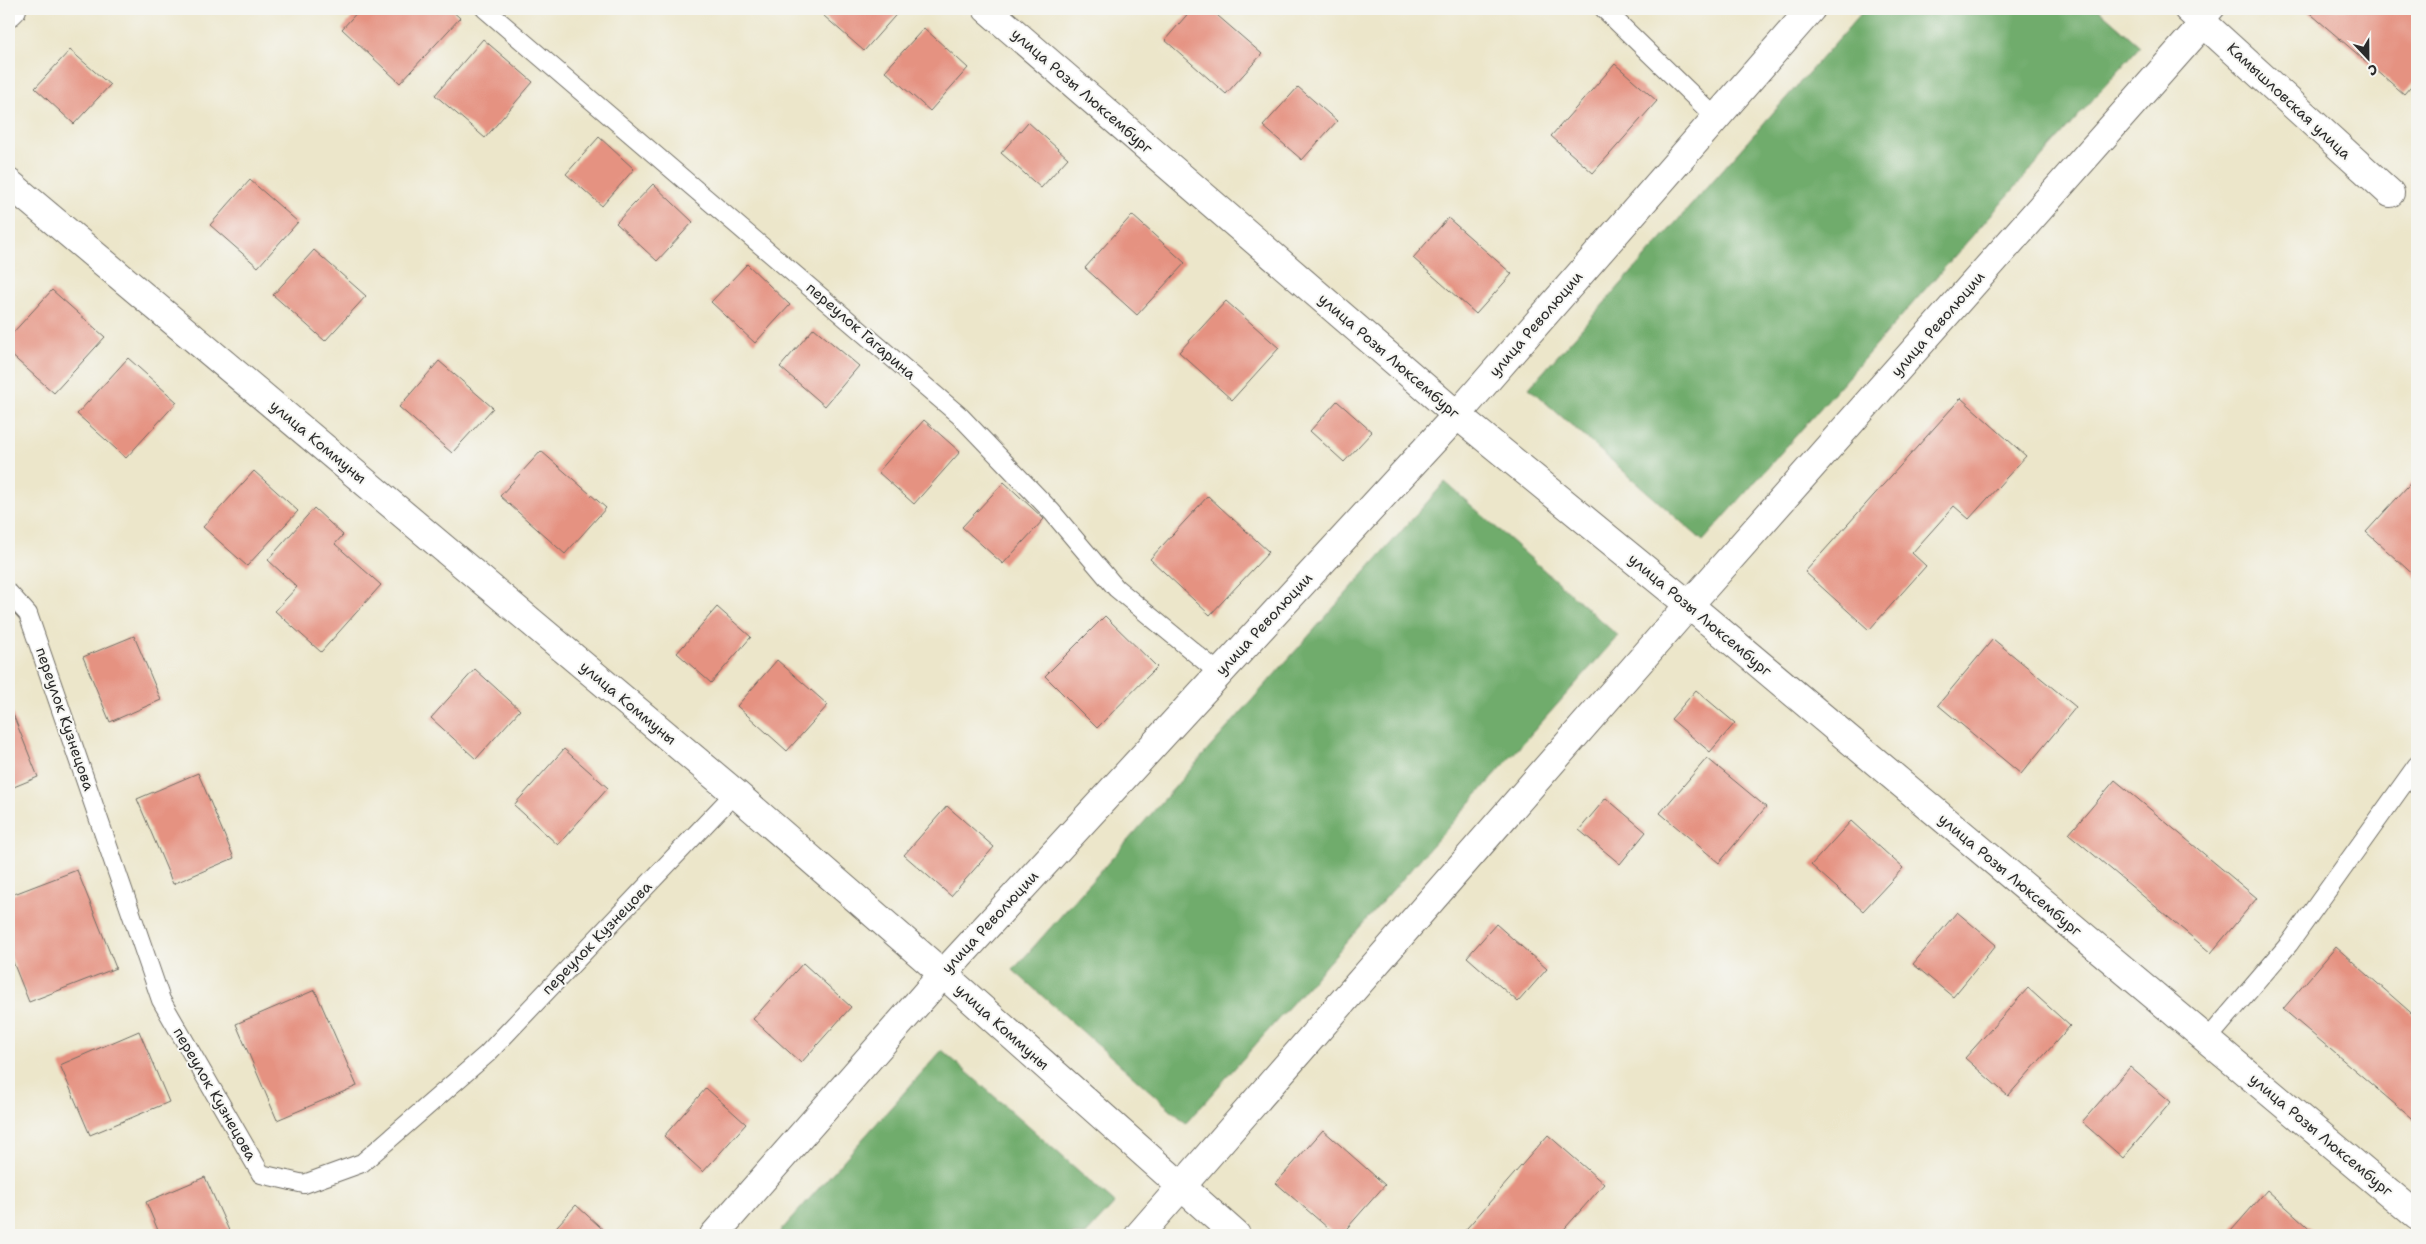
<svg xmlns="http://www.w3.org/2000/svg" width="2426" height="1244" font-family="'Shantell Sans',sans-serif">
<rect width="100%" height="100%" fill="#f6f6f2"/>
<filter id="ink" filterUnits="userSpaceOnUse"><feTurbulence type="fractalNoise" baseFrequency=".02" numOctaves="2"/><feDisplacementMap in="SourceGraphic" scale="10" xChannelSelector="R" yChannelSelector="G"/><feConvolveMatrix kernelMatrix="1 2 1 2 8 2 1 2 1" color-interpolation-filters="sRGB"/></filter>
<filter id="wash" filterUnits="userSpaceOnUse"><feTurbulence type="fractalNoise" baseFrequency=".0096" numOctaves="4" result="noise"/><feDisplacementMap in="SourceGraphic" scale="20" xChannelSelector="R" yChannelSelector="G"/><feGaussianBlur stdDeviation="1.12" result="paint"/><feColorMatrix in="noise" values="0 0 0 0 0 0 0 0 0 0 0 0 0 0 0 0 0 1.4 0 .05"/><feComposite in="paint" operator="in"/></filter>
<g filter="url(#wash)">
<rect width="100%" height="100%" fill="#ece6ca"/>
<g fill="#70ac6c" stroke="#4e6c4c">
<polygon points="1865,9 2098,9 2140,46 1703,541 1529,388"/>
<polygon points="1445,482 1618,636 1186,1123 1013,970"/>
<polygon points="942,1050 1115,1203 1086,1235 777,1235"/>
</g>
<g id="blocks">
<g fill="#e59281">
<polygon points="360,9 450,9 460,18 400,83 342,29"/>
<polygon points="816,9 901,9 864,51"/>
<polygon points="1192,9 1210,9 1262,54 1226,94 1165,40"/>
<polygon points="2305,9 2417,9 2417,79 2404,94"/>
<polygon points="924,28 968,68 930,111 885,71"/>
<polygon points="483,39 533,82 485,138 435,95"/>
<polygon points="70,50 110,85 74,124 35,88"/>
<polygon points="1615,64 1657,101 1593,173 1551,136"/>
<polygon points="1298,87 1337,121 1302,160 1263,126"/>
<polygon points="1028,122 1068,158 1041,188 1001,153"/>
<polygon points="599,137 634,169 602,206 566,174"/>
<polygon points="250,180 298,222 258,267 210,225"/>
<polygon points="653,184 693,222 657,261 616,223"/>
<polygon points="1132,215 1185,263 1137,315 1085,268"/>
<polygon points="1448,218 1512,274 1476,314 1413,258"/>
<polygon points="314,250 366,296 325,341 273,295"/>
<polygon points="747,264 790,305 755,343 711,302"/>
<polygon points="52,290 105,337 54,393 9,353 9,337"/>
<polygon points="1226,301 1279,348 1232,400 1179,352"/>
<polygon points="814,328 859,366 825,406 780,367"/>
<polygon points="128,358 177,402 126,458 77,414"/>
<polygon points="439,361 493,408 452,453 399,407"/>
<polygon points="1961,398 2026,456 1969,519 1954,506 1912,553 1926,566 1869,630 1805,572"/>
<polygon points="1337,401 1372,432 1344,462 1310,431"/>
<polygon points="924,420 960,452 914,504 878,472"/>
<polygon points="541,451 606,508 565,554 500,496"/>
<polygon points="254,471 298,511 247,566 203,527"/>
<polygon points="2417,476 2417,578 2366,532"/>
<polygon points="1004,482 1044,519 1003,564 962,527"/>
<polygon points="1208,496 1269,552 1210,615 1150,559"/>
<polygon points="314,508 343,535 335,544 381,585 321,652 275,611 297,587 268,560"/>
<polygon points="717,607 751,637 711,683 677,653"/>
<polygon points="1105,616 1157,667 1097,728 1045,676"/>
<polygon points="134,636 161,700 110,722 83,657"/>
<polygon points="1993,639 2076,707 2021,774 1938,705"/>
<polygon points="777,660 828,705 787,751 737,706"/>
<polygon points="475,669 520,710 476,759 431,718"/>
<polygon points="1696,690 1735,723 1710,752 1671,719"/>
<polygon points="10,707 38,777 9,789 9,708"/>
<polygon points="564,749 608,788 558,845 514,805"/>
<polygon points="1707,758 1766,807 1719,863 1660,813"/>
<polygon points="198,773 234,858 173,884 137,799"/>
<polygon points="2115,780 2257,898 2211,953 2069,834"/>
<polygon points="1606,798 1646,832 1620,864 1579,830"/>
<polygon points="947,806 994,847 951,896 904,855"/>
<polygon points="1851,821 1903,868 1863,911 1811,865"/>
<polygon points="77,870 116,968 29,1002 9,952 9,896"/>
<polygon points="1957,912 1996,945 1953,997 1913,964"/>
<polygon points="1496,924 1547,969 1518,1002 1467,957"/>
<polygon points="2336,947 2417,1018 2417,1123 2283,1009"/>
<polygon points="803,963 851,1007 801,1063 753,1019"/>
<polygon points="2028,988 2070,1026 2008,1096 1965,1058"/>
<polygon points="315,990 357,1086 277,1120 236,1024"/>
<polygon points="139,1031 169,1102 90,1135 60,1065"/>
<polygon points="2130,1067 2171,1102 2123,1158 2082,1122"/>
<polygon points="706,1088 746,1124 703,1172 664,1136"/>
<polygon points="1323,1130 1385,1185 1341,1235 1336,1235 1276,1183"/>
<polygon points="1548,1135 1604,1184 1559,1235 1461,1235"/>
<polygon points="205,1177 231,1235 160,1235 146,1202"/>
<polygon points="2267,1190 2316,1234 2314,1235 2235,1235 2231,1231"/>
<polygon points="576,1205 609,1235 549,1235"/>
</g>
</g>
</g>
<g filter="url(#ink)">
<use href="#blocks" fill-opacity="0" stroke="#6f6c63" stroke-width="1"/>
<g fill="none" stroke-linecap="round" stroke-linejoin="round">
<defs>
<g id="service">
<polyline points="485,9 960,416 1052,512 1116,588 1219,673"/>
<polyline points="1604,9 1716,118"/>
<polyline points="2204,23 2216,9"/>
<polyline points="9,593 28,614 161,1000 261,1174 304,1184 362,1163 487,1054 735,793"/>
<polyline points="2207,1040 2289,944 2417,765"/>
</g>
<g id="minor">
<polyline points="2188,9 2390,193"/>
<polyline points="9,183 735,793 943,974 1236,1235"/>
<polyline points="714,1235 943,974 1457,415 1811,9"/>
<polyline points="1139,1235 1689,605 2204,23"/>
</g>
<g id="tertiary">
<polyline points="987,9 1457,415 1689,605 2417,1216"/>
<polyline points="9,12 12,9"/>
</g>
</defs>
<use href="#service" stroke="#6f6c63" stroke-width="20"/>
<use href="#minor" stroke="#6f6c63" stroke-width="30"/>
<use href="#tertiary" stroke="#6f6c63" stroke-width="30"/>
<use href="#service" stroke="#fff" stroke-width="18"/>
<use href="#minor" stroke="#fff" stroke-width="28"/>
<use href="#tertiary" stroke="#fff" stroke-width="28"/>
</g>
</g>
<g text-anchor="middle" stroke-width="4" stroke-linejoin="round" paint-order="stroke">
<g font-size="15" fill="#2b2b2b" stroke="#f6f6f2">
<text transform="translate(1082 91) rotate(41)" y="5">улица Розы Люксембург</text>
<text transform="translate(2289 101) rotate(43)" y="5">Камышловская улица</text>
<text transform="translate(1536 324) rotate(-49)" y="5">улица Революции</text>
<text transform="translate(1938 324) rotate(-49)" y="5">улица Революции</text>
<text transform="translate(861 331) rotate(41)" y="5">переулок Гагарина</text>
<text transform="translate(1389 356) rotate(41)" y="5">улица Розы Люксембург</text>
<text transform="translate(318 442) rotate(40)" y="5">улица Коммуны</text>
<text transform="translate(1700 615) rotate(40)" y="5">улица Розы Люксембург</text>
<text transform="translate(1264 624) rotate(-47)" y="5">улица Революции</text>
<text transform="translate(628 703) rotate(40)" y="5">улица Коммуны</text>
<text transform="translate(65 719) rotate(71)" y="5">переулок Кузнецова</text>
<text transform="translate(2010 875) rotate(40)" y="5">улица Розы Люксембург</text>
<text transform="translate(990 922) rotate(-47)" y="5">улица Революции</text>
<text transform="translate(597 938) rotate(-46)" y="5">переулок Кузнецова</text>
<text transform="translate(1002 1027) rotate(42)" y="5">улица Коммуны</text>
<text transform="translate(215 1094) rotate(60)" y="5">переулок Кузнецова</text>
<text transform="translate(2321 1135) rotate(40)" y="5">улица Розы Люксембург</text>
</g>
</g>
<rect width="2426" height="1244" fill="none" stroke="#f6f6f2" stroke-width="30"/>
<g transform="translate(2368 58) rotate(158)" stroke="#f6f6f2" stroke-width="4" paint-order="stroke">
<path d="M0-4L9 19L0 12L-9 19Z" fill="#2b2b2b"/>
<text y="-8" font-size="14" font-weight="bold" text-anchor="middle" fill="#2b2b2b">С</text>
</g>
</svg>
